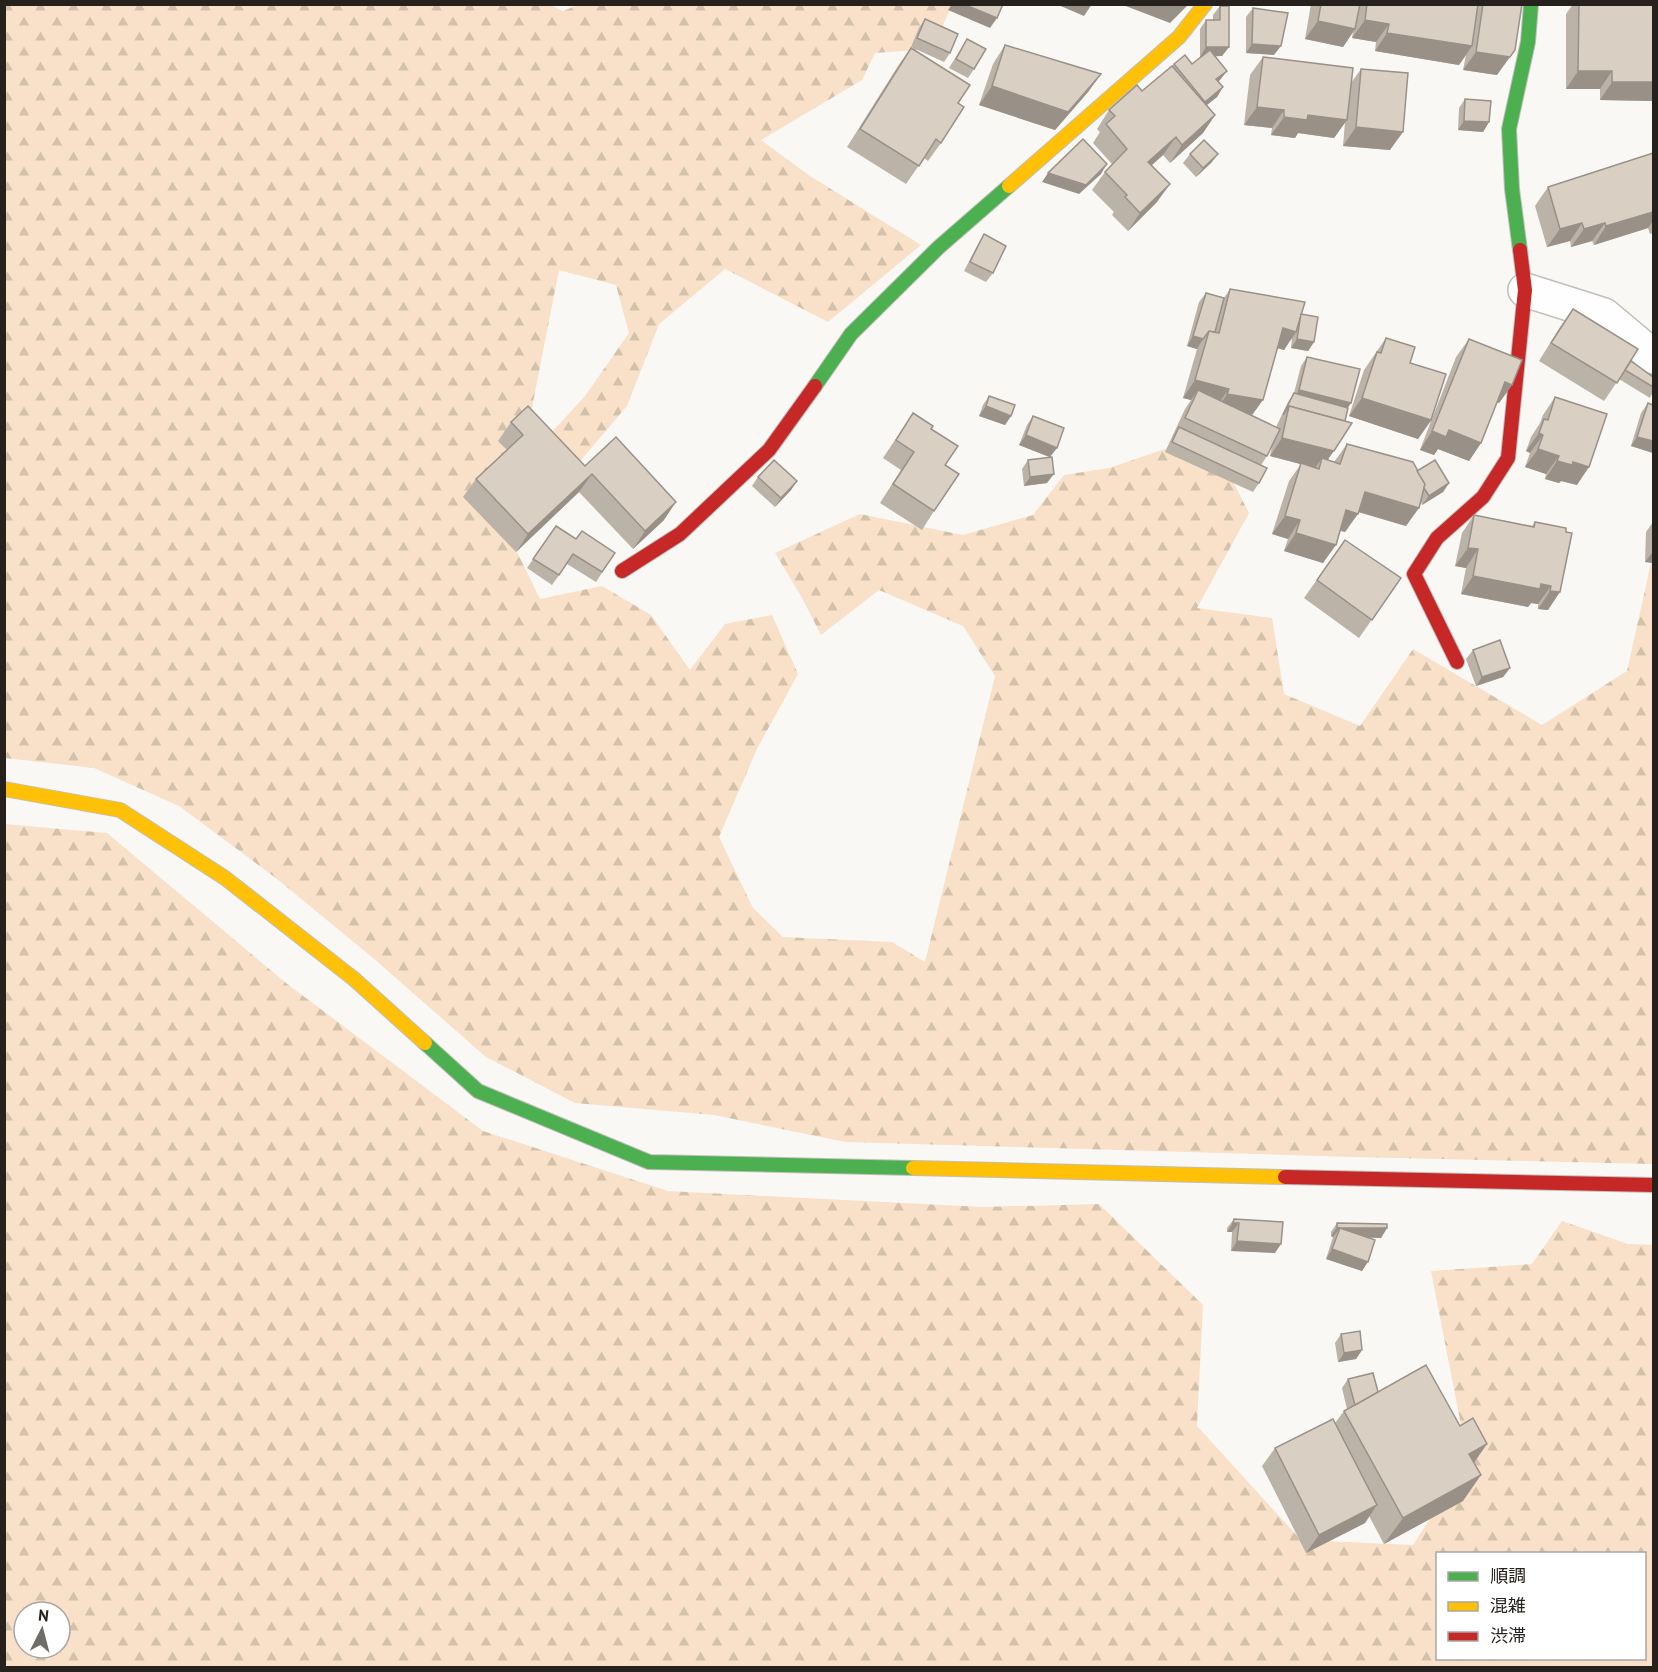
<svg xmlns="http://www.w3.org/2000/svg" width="1658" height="1672" font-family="'PT Sans','Noto Sans JP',sans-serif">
<defs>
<pattern id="forest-firs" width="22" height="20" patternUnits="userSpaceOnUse" patternTransform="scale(1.5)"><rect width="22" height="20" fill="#f8e1c8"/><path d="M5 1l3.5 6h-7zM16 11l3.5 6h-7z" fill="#d4c1ab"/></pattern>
</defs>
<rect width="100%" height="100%" fill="#faf8f5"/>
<g fill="url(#forest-firs)" fill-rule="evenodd">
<polygon points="549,4 563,11 580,4 952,5 932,49 875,53 862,80 761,140 810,176 921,245 828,322 725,269 659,324 627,406 576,466 541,444 585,396 629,333 616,285 559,270 525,443 500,517 540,599 602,586 651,615 690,670 725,624 772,615 798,674 757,749 719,837 753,908 783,937 892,942 925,962 995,676 963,626 879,590 821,635 801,596 775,553 860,514 963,535 1033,515 1064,475 1109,468 1165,449 1223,462 1249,513 1197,608 1272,618 1284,694 1360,726 1413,649 1542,725 1627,671 1652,558 1653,558 1653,1164 1353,1157 845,1142 714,1115 575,1103 486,1057 373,958 277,879 179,806 94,768 5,758 5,5"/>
<path d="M4 824 107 833 286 983 483 1131 668 1191 982 1207 1099 1204 1203 1305 1197 1426 1301 1540 1413 1545 1468 1461 1431 1271 1532 1264 1562 1221 1628 1244 1653 1245V1667H5ZM1438 1554H1644V1658H1438ZM24 1612H60V1648H24Z"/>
</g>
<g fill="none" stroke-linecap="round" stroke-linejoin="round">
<defs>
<polyline id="street" points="1525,290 1604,315 1654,357"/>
<g id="fast">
<polyline points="1520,250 1512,189 1509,129 1528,42 1531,4"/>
<polyline points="815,386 851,334 939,247 1009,186"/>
<polyline points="425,1043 478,1091 649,1162 913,1168"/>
</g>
<g id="slow">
<polyline points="1009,186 1179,37 1205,4"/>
<polyline points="4,789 120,810 225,878 354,979 425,1043"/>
<polyline points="913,1168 1285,1177"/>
</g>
<g id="jam">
<polyline points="622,571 680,534 769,450 815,386"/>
<polyline points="1457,662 1414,574 1437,538 1483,497 1508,458 1525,290 1520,250"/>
<polyline points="1285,1177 1654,1185"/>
</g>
</defs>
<use href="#street" stroke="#c1beba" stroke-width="36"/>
<use href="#fast" stroke="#c1beba" stroke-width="16"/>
<use href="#slow" stroke="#c1beba" stroke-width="16"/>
<use href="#jam" stroke="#c1beba" stroke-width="16"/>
<use href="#street" stroke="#fefefe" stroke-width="33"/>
<use href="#fast" stroke="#4caf50" stroke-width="14"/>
<use href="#slow" stroke="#ffc107" stroke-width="14"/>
<use href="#jam" stroke="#c62828" stroke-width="14"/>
</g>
<g fill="#bbb2a8">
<polygon points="1311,4 1522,4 1497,75 1463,70 1466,55 1459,65 1375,51 1376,42 1352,38 1353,32 1343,47 1305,39"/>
<polygon points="1573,4 1653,4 1653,101 1600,100 1600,89 1566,89 1566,14"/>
<polygon points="1220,6 1229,47 1222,56 1215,56 1227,71 1218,82 1223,87 1217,97 1207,105 1215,115 1203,133 1170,163 1163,155 1152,165 1157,202 1128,231 1112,215 1114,212 1092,190 1105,172 1112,164 1093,143 1100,132 1097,129 1109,110 1142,91 1174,64 1192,64 1201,57 1200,57 1200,29 1206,20 1213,20 1213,15"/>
<polygon points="1253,8 1274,55 1246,53 1246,17"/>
<polygon points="925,19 950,53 944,62 911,47 919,28"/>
<polygon points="967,39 974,69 968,78 949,68"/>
<polygon points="1005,45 1101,74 1088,92 1055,130 979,105 993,64"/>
<polygon points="911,48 958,103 941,143 928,161 924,158 906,184 847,147 898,66"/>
<polygon points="1263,57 1351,83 1361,69 1390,150 1343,146 1345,122 1334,138 1298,133 1295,138 1271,135 1272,128 1244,125 1250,75"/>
<polygon points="1465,99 1489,122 1483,132 1458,130 1459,108"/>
<polygon points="1653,153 1653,233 1650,234 1648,228 1594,245 1592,241 1571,247 1570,241 1547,247 1535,206 1548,187"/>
<polygon points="1190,154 1218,154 1211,163 1196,177 1183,163"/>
<polygon points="984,234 993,273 986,282 964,271 978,244"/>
<polygon points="1230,289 1301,314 1314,342 1308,351 1291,348 1292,337 1284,350 1277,348 1251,416 1276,427 1288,402 1294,393 1301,366 1307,357 1348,408 1328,460 1334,462 1347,444 1449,483 1443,492 1422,505 1421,502 1406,526 1358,512 1345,532 1340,531 1323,563 1284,551 1288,539 1272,534 1289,481 1301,464 1270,456 1272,446 1267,456 1261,465 1259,483 1253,492 1165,452 1185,409 1191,400 1183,398 1197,349 1187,346 1199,302 1206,293 1224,298"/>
<polygon points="1573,309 1631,361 1653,377 1653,396 1651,395 1650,398 1619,379 1604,401 1539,361 1560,327"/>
<polygon points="1386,338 1410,363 1432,419 1456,357 1469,339 1512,385 1499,403 1497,402 1481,443 1469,461 1438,449 1434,455 1420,450 1431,421 1418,439 1349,416 1364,370"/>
<polygon points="989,396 1011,416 1005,425 979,416 983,405"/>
<polygon points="1555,397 1577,485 1561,481 1559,483 1545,479 1546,474 1525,467 1530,453 1526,451 1531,437 1540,423 1543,415"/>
<polygon points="1648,403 1653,453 1631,446 1641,413"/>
<polygon points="913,413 931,429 945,465 934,511 922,530 880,503 901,470 883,458"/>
<polygon points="1033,416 1051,457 1047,483 1024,486 1022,469 1028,460 1049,457 1019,445 1027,425"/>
<polygon points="511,422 585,466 664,520 633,549 579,492 516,552 463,497 476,479 507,450 498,441"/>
<polygon points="758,477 797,481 791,490 775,507 752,486"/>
<polygon points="1474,515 1532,526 1535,522 1566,528 1548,610 1538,609 1538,604 1531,603 1528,607 1461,594 1466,568 1455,566 1462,533"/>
<polygon points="1653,522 1653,563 1645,562 1646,532"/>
<polygon points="556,526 576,539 615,553 596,582 567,564 552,585 527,568"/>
<polygon points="1345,540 1401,578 1359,638 1304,598"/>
<polygon points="1473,650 1510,668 1503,677 1476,686 1466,659"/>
<polygon points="1234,1219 1275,1253 1231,1251 1232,1232 1227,1232 1227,1228"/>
<polygon points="1337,1223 1387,1228 1381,1238 1369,1237 1362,1271 1326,1259 1333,1237 1331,1236 1331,1232"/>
<polygon points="1341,1334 1362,1350 1356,1359 1338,1362 1335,1343"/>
<polygon points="1348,1379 1378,1392 1474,1462 1463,1501 1384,1544 1369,1516 1365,1523 1306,1553 1262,1466 1275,1448 1335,1423 1344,1411 1347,1409 1342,1388"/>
</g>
<g fill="#999188">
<polygon points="952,4 963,4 997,18 990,28 948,10"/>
<polygon points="1056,4 1092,4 1084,16"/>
<polygon points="1181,4 1189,4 1170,23 1123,5"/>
<polygon points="1365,20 1389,24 1376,42 1352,38"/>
<polygon points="1318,21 1355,29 1343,47 1305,39"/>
<polygon points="1387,33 1472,46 1459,65 1375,51"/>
<polygon points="1252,44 1281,46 1274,55 1246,53"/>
<polygon points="1206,47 1229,47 1222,56 1200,57"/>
<polygon points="1476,52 1510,57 1497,75 1463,70"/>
<polygon points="1227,71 1220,80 1210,88 1216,79"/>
<polygon points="1578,71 1612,71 1600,89 1566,89"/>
<polygon points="1101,74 1088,92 1055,130 979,105 992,86"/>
<polygon points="1612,82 1653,82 1653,101 1600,100"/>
<polygon points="1223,87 1217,97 1199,111 1205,102"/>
<polygon points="1257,107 1284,110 1272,128 1244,125"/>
<polygon points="1215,115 1203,133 1170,163 1182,145"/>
<polygon points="1308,115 1347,120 1334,138 1298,133 1295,138 1271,135 1284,117"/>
<polygon points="1464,121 1489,122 1483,132 1458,130"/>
<polygon points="1356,127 1403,132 1390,150 1343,146"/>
<polygon points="1176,137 1163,155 1135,180 1148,162"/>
<polygon points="1218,154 1211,163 1196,177 1203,168"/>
<polygon points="1107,164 1101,174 1079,194 1042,182 1048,173"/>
<polygon points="1170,184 1157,202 1128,231 1140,213"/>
<polygon points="1653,212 1653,221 1648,228 1594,245 1606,226"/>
<polygon points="1582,223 1570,241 1547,247 1560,229"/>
<polygon points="1605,223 1592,241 1571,247 1584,229"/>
<polygon points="1283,328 1296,332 1284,350 1270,346"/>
<polygon points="1193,336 1203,339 1197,349 1187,346"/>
<polygon points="1297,339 1314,342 1308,351 1291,348"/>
<polygon points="1195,380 1229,389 1216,407 1198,390 1191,400 1183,398"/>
<polygon points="1505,382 1512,385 1499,403 1493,400"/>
<polygon points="1299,390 1351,403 1345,412 1293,399"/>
<polygon points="1227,394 1263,400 1250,418 1215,412"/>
<polygon points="1362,398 1431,420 1418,439 1349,416"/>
<polygon points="986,406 1011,416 1005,425 979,416"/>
<polygon points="1449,430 1481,443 1469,461 1438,449 1434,455 1420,450 1432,431"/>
<polygon points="1539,433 1543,435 1530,453 1526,451"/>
<polygon points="1026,435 1057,448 1050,457 1019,445"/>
<polygon points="1637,437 1653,441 1653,453 1631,446"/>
<polygon points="1282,438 1334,451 1321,469 1322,458 1315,468 1270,456"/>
<polygon points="1538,449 1559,456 1546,474 1525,467"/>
<polygon points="1557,461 1573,462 1589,467 1577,485 1561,481 1559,483 1545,479"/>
<polygon points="592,474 579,492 516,552 528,534"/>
<polygon points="1054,474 1047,483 1024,486 1030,477"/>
<polygon points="797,481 791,490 775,507 781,498"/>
<polygon points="1449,483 1443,492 1422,505 1429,496"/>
<polygon points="1365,492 1419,508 1406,526 1352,510"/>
<polygon points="676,502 664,520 633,549 645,531"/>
<polygon points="1346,510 1358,514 1345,532 1334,528"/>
<polygon points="1285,516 1300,520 1288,539 1272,534"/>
<polygon points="1296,533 1336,545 1323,563 1284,551"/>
<polygon points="1468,548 1478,549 1466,568 1455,566"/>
<polygon points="1652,553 1653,553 1653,563 1645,562"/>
<polygon points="1473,576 1541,584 1551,586 1538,604 1531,603 1528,607 1461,594"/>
<polygon points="1550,591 1560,592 1548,610 1538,609"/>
<polygon points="1510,668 1503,677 1476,686 1482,677"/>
<polygon points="1233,1223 1239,1223 1232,1232 1227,1232"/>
<polygon points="1337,1227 1340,1228 1333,1237 1331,1236"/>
<polygon points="1340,1228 1387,1228 1381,1238 1337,1237"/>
<polygon points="1237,1241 1281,1244 1275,1253 1231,1251"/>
<polygon points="1332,1249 1368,1262 1362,1271 1326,1259"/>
<polygon points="1362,1350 1356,1359 1338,1362 1344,1353"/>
<polygon points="1487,1444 1469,1470 1469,1454"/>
<polygon points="1481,1475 1463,1501 1384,1544 1403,1518"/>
<polygon points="1377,1505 1365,1523 1306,1553 1319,1535"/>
</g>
<g fill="#dacfc3" stroke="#999188" stroke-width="1.5">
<polygon points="963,4 1003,4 997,18"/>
<polygon points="1321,4 1360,4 1355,29 1318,21"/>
<polygon points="1367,4 1478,4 1472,46 1387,33 1389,24 1365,20"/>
<polygon points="1483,4 1522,4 1515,50 1510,57 1476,52"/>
<polygon points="1579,4 1653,4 1653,82 1612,82 1612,71 1578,71"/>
<polygon points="1220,6 1229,6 1229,47 1206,47 1206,20 1220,20"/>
<polygon points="1253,8 1288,13 1281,46 1252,44"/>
<polygon points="925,19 958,34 950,53 917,38"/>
<polygon points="967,39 986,49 974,69 956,59"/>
<polygon points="1005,45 1101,74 1068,112 992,86"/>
<polygon points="911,48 970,85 958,103 964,107 941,143 936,139 919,166 860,129"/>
<polygon points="1210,50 1227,71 1216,79 1223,87 1205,102 1174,64 1185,55 1192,64"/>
<polygon points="1263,57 1353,68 1347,120 1308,115 1307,120 1284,117 1284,110 1257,107"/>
<polygon points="1172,66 1215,115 1182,145 1176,137 1148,162 1170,184 1140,213 1125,197 1127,195 1105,172 1127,149 1106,124 1115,116 1109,110 1137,85 1142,91"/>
<polygon points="1361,69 1408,73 1403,132 1356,127"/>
<polygon points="1465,99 1491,101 1489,122 1464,121"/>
<polygon points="1083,139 1107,164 1086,185 1048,173"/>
<polygon points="1204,140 1218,154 1203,168 1190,154"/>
<polygon points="1653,153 1653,212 1606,226 1605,223 1584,229 1582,223 1560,229 1548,187"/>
<polygon points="984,234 1006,246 993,273 970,262"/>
<polygon points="1230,289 1305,302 1296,332 1283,328 1263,400 1227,394 1229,389 1195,380 1209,331 1219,333"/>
<polygon points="1206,293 1224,298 1215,332 1209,331 1203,339 1193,336"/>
<polygon points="1573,309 1638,349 1617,383 1551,343"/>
<polygon points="1301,314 1318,317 1314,342 1297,339"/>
<polygon points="1386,338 1415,347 1410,363 1446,374 1431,420 1362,398 1377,352 1381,353"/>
<polygon points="1469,339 1522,360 1512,385 1505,382 1481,443 1449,430 1446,437 1432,431"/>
<polygon points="1307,357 1360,369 1351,403 1299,390"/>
<polygon points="1631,361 1653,377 1653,387 1625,370"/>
<polygon points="1198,390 1280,429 1267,456 1185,418"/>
<polygon points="1294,393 1348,408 1345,421 1289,406 1283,415"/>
<polygon points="989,396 1015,405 1011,416 986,406"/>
<polygon points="1555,397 1607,414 1589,467 1573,462 1572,465 1557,461 1559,456 1538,449 1543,435 1539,433 1544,419 1548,420"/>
<polygon points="1648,403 1653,405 1653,441 1637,437"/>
<polygon points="528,406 585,466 616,437 676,502 645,531 592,474 528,534 476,479 523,435 511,422"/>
<polygon points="1289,406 1352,423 1334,451 1282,438"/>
<polygon points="913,413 933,426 931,429 958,446 945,465 959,474 934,511 893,484 914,452 896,440"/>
<polygon points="1033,416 1064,428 1057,448 1026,435"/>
<polygon points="1179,427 1267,468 1259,483 1172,442"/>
<polygon points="1347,444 1413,462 1425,484 1419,508 1365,492 1358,514 1346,510 1336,545 1296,533 1300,520 1285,516 1301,463 1319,469 1322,458 1340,464"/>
<polygon points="1052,457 1054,474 1030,477 1028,460"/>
<polygon points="774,460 797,481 781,498 758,477"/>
<polygon points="1435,460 1449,483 1429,496 1424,488 1425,484 1417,471"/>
<polygon points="1474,515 1534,527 1535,522 1566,528 1566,532 1572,533 1560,592 1550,591 1551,586 1541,584 1540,589 1473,576 1478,549 1468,548"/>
<polygon points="556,526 576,539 582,531 615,553 602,572 573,554 559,575 533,559"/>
<polygon points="1345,540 1401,578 1372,620 1317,580"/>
<polygon points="1500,640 1510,668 1482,677 1473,650"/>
<polygon points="1234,1219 1283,1222 1281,1244 1237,1241 1239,1223 1233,1223"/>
<polygon points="1337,1223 1387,1224 1387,1228 1340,1228 1375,1240 1368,1262 1332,1249 1340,1228 1337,1227"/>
<polygon points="1360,1331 1362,1350 1344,1353 1341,1334"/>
<polygon points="1426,1365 1460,1426 1473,1418 1487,1444 1469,1454 1481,1475 1403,1518 1344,1411"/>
<polygon points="1373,1373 1378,1392 1355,1405 1348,1379"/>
<polygon points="1333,1419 1377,1505 1319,1535 1275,1448"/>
</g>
<rect width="1658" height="1672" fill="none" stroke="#26211c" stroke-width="12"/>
<rect x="1436" y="1552" width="210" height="108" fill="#ffffff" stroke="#a8a6a4" stroke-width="1.5"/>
<rect x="1448" y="1572" width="30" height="9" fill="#4caf50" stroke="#a8a6a4" stroke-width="1.5"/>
<text x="1490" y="1582" font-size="18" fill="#26211c">順調</text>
<rect x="1448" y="1602" width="30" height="9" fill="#ffc107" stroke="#a8a6a4" stroke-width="1.5"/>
<text x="1490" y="1612" font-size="18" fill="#26211c">混雑</text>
<rect x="1448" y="1632" width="30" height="9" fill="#c62828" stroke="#a8a6a4" stroke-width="1.5"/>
<text x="1490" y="1642" font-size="18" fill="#26211c">渋滞</text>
<g transform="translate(42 1630) rotate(6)"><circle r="28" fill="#ffffff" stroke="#a8a6a4" stroke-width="1.5"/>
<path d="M0-4.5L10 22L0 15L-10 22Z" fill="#706c68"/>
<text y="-9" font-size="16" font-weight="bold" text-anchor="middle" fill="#26211c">N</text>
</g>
</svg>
